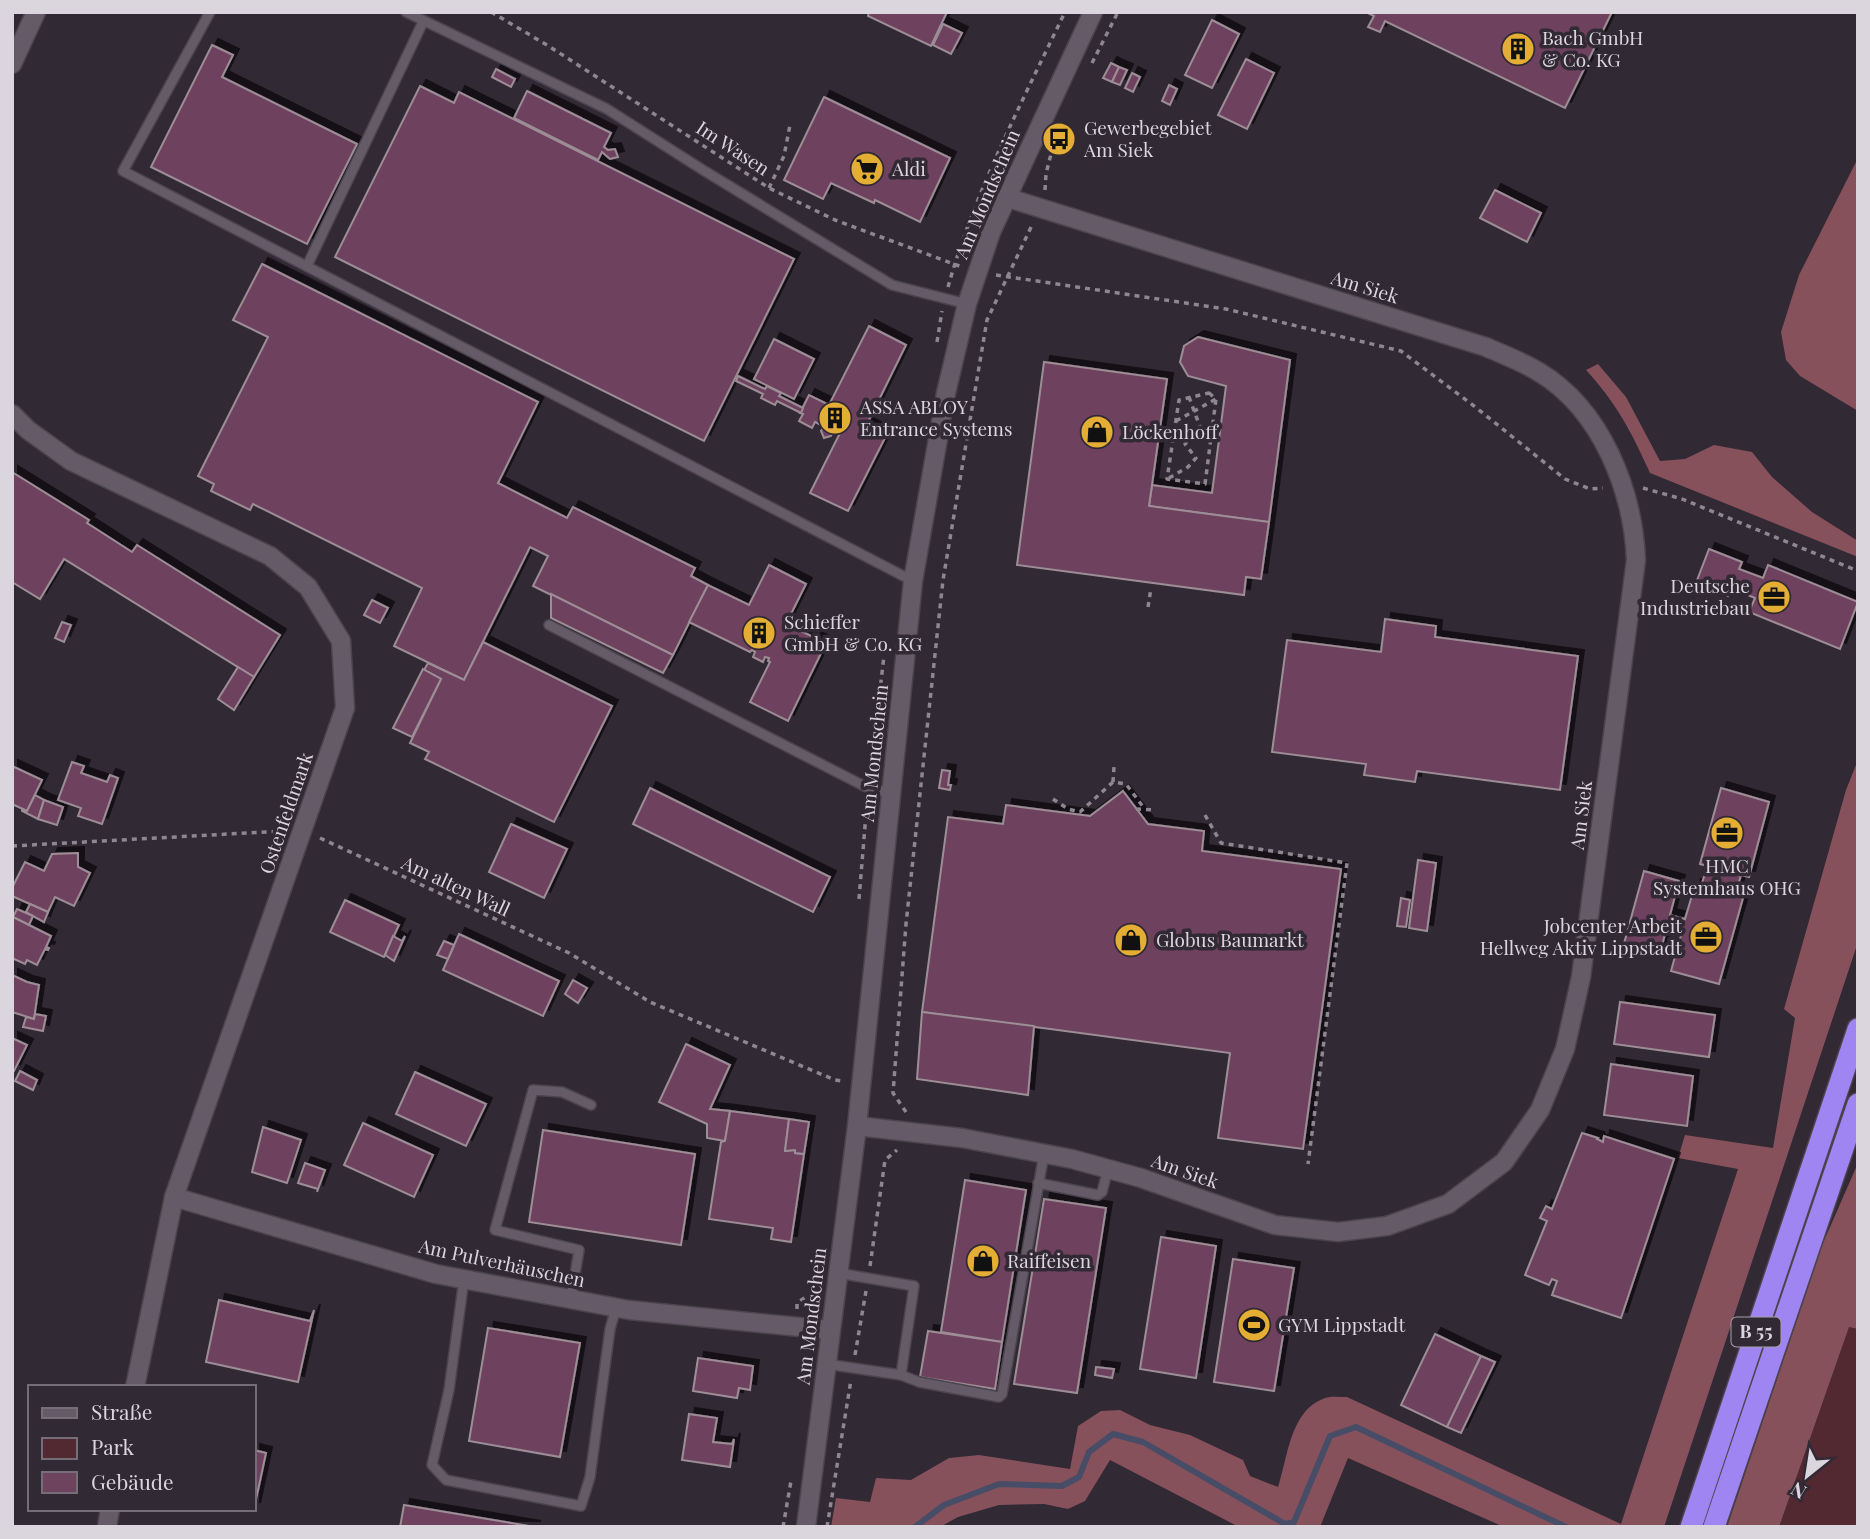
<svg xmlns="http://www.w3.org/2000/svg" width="1870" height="1539" font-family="'Playfair Display',serif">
<defs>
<filter id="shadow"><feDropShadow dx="6" dy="-6" stdDeviation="0" flood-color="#0009"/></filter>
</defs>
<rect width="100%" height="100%" fill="#312934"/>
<polygon fill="#522931" points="1849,1327 1858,1329 1858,1527 1779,1527"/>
<g fill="#86515b">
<polygon points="1858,158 1858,411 1800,376 1786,360 1781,332 1799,275"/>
<path d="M1598 364 1626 397 1660 461 1685 459 1714 445 1752 452 1772 477 1812 512 1858 541V557L1650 473C1631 431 1617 404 1586 370Z"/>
<path d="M1858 760V942L1664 1527H1504L1348 1458 1320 1527H1239L1110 1460 1085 1501 1068 1509 1044 1504 999 1505 958 1517 940 1527H831L836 1498 870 1502 876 1478 911 1480 949 1458 979 1455 1070 1469 1078 1426 1101 1411 1120 1410 1150 1425 1190 1435 1243 1460 1250 1476 1278 1487C1288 1457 1290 1410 1325 1398 1331 1396 1340 1397 1347 1397L1621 1524 1738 1169 1678 1158 1685 1135 1773 1148 1795 1018 1784 1009 1846 790Z"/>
<polygon points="1858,1163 1858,1329 1849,1327 1779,1527 1727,1527 1823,1243"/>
</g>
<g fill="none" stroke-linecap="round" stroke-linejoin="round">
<polyline stroke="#474c67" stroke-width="6" points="915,1527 944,1505 999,1484 1062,1486 1079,1477 1089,1452 1113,1434 1143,1442 1285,1524 1294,1522 1330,1436 1356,1427 1566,1527"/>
</g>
<g fill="#6e435e" stroke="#9d8d96" stroke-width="2" filter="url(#shadow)">
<polygon points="869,12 947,12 931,46 868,16"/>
<polygon points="1366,12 1612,12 1565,108 1385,21 1380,32 1368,27 1374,16"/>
<polygon points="1212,20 1239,34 1212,88 1185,75"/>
<polygon points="943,24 962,33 951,54 933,45"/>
<polygon points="212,45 233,55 222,77 357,144 307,244 151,167"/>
<polygon points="1246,59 1274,73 1247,129 1218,115"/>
<polygon points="1111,63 1119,67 1112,82 1103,78"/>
<polygon points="1119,67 1127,70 1120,85 1112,82"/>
<polygon points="496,69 515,79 511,87 492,77"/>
<polygon points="1132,73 1140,77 1133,92 1125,88"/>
<polygon points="1169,85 1177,89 1170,105 1162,101"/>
<polygon points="420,86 454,103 459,92 794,259 704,441 335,257"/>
<polygon points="527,91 611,133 604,147 608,150 615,149 618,157 610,159 602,152 598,160 514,118"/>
<polygon points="824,97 950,158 920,222 875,200 874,203 831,183 823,199 784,180"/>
<polygon points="1495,190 1541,213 1527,242 1480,218"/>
<polygon points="262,264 538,402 498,483 567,518 573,507 695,568 691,576 708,585 673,655 533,586 548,556 530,547 464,680 394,646 422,588 253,504 250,510 211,491 214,484 198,476 268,337 233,320"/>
<polygon points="869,326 906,345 867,424 887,434 848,511 810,493 840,433 834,430 831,436 824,438 821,431 824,427 815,422 812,428 799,421 803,414 800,413 809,395 829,405"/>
<polygon points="1198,337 1290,360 1269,522 1149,506 1152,485 1212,493 1226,386 1188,376 1180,362 1184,346"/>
<polygon points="774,339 814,359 794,399 754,379"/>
<polygon points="1044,362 1167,379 1149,506 1269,522 1261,579 1246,577 1244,595 1017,565"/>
<polygon points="738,376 765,389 767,386 781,393 779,396 803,408 801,413 777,401 775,405 761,398 763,394 736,381"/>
<polygon points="12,472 89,520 87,523 132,552 137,545 280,635 254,677 64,559 40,599 12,582"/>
<polygon points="1709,549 1742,562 1739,569 1763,578 1768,565 1858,602 1840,649 1749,612 1755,598 1731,588 1728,596 1696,583"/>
<polygon points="769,565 806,584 786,624 826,643 788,721 750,702 770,662 768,661 769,658 765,657 763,662 753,657 755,652 752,650 750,652 689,622 708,585 749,605"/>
<polygon points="551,594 673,655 663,673 551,618"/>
<polygon points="372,600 388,608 380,623 364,615"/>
<polygon points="1385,619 1436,626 1435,637 1578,656 1560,790 1417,771 1415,782 1364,775 1366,764 1272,752 1287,640 1381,652"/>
<polygon points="62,622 71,625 64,642 55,638"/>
<polygon points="483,642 612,706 554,822 425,759 429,752 410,743 441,679 424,670 428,663 464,680"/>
<polygon points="238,667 254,677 234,710 218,699"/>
<polygon points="423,669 441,679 412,737 393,728"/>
<polygon points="72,762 84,766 81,773 107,782 110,775 118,778 102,824 78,816 81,808 58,800"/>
<polygon points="12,766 42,780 27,811 12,804"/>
<polygon points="942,770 950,771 948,785 951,785 950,790 939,788"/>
<polygon points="650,788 830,877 813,912 633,824"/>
<polygon points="1721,788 1769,802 1749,877 1741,875 1735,896 1701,887 1707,866 1700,864"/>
<polygon points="1123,791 1148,824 1204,831 1202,851 1341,869 1303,1149 1218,1138 1230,1053 922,1012 948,817 1003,824 1006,805 1090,816"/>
<polygon points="35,795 44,800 38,819 22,811 22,809 27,811"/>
<polygon points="44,800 63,807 57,825 38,819"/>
<polygon points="511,824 567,849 544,898 489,872"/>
<polygon points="78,853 78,867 90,873 74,906 55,897 48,912 12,896 12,888 25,862 44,871 52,854"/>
<polygon points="1418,860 1436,863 1427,931 1409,928"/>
<polygon points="1644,871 1679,881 1670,915 1685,919 1695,885 1743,898 1719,984 1671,971 1683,928 1668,923 1659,957 1623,947"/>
<polygon points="1401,898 1410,900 1406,927 1397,926"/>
<polygon points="345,900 399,925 384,957 330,932"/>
<polygon points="30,904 48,912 44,922 26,912"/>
<polygon points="17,909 33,916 29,925 13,917"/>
<polygon points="13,917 51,936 46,947 49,948 48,950 45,949 37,965 27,960 25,964 12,958"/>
<polygon points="459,934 559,981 543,1016 443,970"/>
<polygon points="393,936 402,941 405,936 394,961 385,955"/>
<polygon points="444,941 454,945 448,959 437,955"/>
<polygon points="12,975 27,982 39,985 34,1019 12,1012"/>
<polygon points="573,980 587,988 578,1003 565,994"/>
<polygon points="1620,1002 1715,1015 1709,1057 1614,1044"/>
<polygon points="922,1012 1034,1026 1028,1095 917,1079"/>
<polygon points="35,1014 46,1016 43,1031 23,1027 26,1017 34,1019"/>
<polygon points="12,1038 27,1045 14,1071 12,1070"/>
<polygon points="686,1044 730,1065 710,1109 730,1111 725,1141 707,1138 707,1124 659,1102"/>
<polygon points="1611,1064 1693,1076 1687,1126 1604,1115"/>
<polygon points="20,1071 37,1080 33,1090 15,1081"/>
<polygon points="415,1072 486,1104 466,1146 396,1114"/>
<polygon points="730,1111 789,1119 785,1151 795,1150 795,1153 804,1154 791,1242 771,1239 773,1228 709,1219 721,1142 725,1141"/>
<polygon points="789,1119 809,1122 804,1154 795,1153 795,1150 785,1151"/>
<polygon points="363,1123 433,1155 414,1197 344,1165"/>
<polygon points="263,1127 301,1140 287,1183 252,1172"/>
<polygon points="543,1130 695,1154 681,1245 529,1222"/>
<polygon points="1582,1133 1598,1138 1597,1139 1603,1142 1604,1136 1674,1159 1621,1318 1552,1295 1557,1281 1552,1279 1549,1285 1525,1275 1547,1221 1540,1218 1546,1206 1552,1209"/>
<polygon points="305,1163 325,1170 317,1192 318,1189 298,1183"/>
<polygon points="965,1180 1026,1190 1002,1342 941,1332"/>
<polygon points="1044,1199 1106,1208 1077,1393 1014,1384"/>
<polygon points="1161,1237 1216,1246 1196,1378 1140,1369"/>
<polygon points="1233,1259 1294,1268 1274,1391 1214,1382"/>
<polygon points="219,1300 310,1321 314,1310 298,1382 206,1362"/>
<polygon points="488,1328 580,1343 560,1457 469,1441"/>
<polygon points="928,1331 1002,1342 995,1389 920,1377"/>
<polygon points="1435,1334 1481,1356 1447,1427 1401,1405"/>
<polygon points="1481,1356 1495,1362 1461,1433 1447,1427"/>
<polygon points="698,1358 753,1366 750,1390 739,1388 737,1398 693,1391"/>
<polygon points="1096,1367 1114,1369 1112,1378 1095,1375"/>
<polygon points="689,1414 717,1418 713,1442 732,1444 734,1439 730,1467 682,1460"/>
<polygon points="254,1450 266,1453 254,1509"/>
<polygon points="404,1505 535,1527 400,1527"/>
</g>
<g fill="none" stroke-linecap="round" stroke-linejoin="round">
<defs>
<g id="lane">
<polyline points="210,12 123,171 913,581"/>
<polyline points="406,12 607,109 703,170 892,285 967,304"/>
<polyline points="307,266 423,22"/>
<polyline points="549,625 868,788 891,793"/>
<polyline points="1038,1183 1098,1195 1102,1192 1108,1169"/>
<polyline points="838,1273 914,1286 901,1375"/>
<polyline points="464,1279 449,1390 432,1465 446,1480 581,1506 590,1477 610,1329 616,1308"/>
<polyline points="571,1299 579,1250 495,1230 533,1090 562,1092 591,1105"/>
<polyline points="826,1364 901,1375 919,1382 999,1397 1002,1394 1044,1154"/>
</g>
<g id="street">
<polyline points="12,64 36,12"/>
<polyline points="12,414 28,430 71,461 270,556 308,587 341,641 345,708 174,1197 135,1387"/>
<path d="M857 1126 962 1138 1072 1159 1141 1178 1275 1225 1338 1232 1387 1226 1448 1204 1504 1162 1540 1110 1565 1049 1581 977 1636 560C1633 491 1602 410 1539 372 1523 362 1504 355 1486 347L1005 197"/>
<polyline points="174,1197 436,1274 629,1310 830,1330"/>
<polyline points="107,1527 110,1509"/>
<polyline points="806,1527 857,1126 913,581 946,393 967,304 991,232 1093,12"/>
</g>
<g id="highway">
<polyline points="1691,1527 1858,1029"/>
<polyline points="1714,1527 1858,1104"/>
</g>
</defs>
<use href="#lane" stroke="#4b444e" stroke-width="12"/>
<use href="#street" stroke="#4b444e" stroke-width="21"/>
<use href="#highway" stroke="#4b444e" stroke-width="24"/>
<g stroke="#8e8790" stroke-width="3.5" stroke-dasharray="5 5" stroke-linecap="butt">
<polyline points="491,12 547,45 769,188 835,220 962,267"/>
<polyline points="1092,63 1118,12"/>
<polyline points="769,188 784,156 790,125"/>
<polyline points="1045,190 1046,174 1053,146"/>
<polyline points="996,275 1226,309 1401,351 1474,406 1565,479 1590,489 1603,488"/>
<path d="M948 287C975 191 1022 102 1065 12"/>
<polyline points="937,342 942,311"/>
<polygon points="1209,393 1216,399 1205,484 1167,479 1179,400"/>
<polyline points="1189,397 1203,435"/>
<polyline points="1176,421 1216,399"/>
<polyline points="1169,478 1188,467 1196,458 1185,444 1188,440 1211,433"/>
<polyline points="1643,488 1682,499 1858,571"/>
<polyline points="1148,607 1151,588"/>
<polyline points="870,774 884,656"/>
<polyline points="1113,782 1114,767"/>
<polyline points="1053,799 1068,809 1080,812 1113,782 1126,784 1144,808"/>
<polyline points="1136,809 1154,810"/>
<polyline points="1205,815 1221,843 1347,863 1308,1164"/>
<polyline points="320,838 569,953 650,1002 835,1080 842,1081"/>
<polyline points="12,846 283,831"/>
<polyline points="859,899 867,802"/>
<polyline points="906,1112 893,1093 906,924 943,580 987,320 1033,223"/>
<polyline points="870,1266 885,1160 897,1150"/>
<polyline points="797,1309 797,1303 818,1289"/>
<polyline points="855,1355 866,1291"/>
<polyline points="783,1527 791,1481"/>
<polyline points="827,1527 851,1380"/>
</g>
<use href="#lane" stroke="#655b68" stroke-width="9"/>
<use href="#street" stroke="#655b68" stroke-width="18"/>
<use href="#highway" stroke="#9f85f1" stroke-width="21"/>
</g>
<defs>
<symbol id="building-disc" viewBox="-11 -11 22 22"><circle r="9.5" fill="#e4ae35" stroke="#312934"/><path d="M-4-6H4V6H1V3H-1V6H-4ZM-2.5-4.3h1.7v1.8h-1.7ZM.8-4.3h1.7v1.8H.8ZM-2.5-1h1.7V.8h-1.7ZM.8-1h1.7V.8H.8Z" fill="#111"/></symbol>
<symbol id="bus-disc" viewBox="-11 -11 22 22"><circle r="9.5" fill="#e4ae35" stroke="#312934"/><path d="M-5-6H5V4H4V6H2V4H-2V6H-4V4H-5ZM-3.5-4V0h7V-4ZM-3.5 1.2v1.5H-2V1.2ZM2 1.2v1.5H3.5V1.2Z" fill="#111"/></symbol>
<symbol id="supermarket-disc" viewBox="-11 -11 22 22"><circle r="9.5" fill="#e4ae35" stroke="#312934"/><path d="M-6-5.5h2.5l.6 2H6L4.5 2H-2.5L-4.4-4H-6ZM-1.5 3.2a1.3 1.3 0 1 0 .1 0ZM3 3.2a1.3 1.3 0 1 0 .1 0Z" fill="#111"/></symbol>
<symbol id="shop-disc" viewBox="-11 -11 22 22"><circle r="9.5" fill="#e4ae35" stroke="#312934"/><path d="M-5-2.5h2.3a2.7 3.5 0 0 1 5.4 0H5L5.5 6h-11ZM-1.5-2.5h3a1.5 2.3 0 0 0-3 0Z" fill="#111"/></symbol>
<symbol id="office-disc" viewBox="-11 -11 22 22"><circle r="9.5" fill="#e4ae35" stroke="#312934"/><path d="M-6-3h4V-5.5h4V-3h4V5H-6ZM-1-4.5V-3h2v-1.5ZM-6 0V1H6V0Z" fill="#111"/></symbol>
<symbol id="stadium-disc" viewBox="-11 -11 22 22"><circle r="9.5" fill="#e4ae35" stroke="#312934"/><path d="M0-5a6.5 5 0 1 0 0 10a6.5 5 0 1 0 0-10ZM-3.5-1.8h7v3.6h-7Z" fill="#111"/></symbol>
</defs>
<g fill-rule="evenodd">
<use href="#building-disc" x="1499" y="30" width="38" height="38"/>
<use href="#bus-disc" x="1040" y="120" width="38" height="38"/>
<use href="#supermarket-disc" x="848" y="150" width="38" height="38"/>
<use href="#building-disc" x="816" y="399" width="38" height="38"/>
<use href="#shop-disc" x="1078" y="413" width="38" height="38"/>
<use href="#office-disc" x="1755" y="578" width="38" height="38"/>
<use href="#building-disc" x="740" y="614" width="38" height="38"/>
<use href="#office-disc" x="1708" y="814" width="38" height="38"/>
<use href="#office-disc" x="1687" y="918" width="38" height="38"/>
<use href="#shop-disc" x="1112" y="921" width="38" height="38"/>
<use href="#shop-disc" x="964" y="1242" width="38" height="38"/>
<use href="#stadium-disc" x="1235" y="1306" width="38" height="38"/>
</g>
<g text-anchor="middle" stroke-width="7" stroke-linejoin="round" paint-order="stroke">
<rect fill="#312934" stroke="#a8a1aa" stroke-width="2" x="1731.5" y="1317.5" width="49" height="29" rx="5"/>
<g font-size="18" font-weight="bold" fill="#dbd5dd">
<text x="1756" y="1338">B 55</text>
</g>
<g font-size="19" fill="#dbd5dd" stroke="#312934" text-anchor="start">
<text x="1542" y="45">Bach GmbH<tspan x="1542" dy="22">&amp; Co. KG</tspan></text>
<text x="1084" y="135">Gewerbegebiet<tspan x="1084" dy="22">Am Siek</tspan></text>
<text x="892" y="176">Aldi</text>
<text x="860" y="414">ASSA ABLOY<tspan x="860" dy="22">Entrance Systems</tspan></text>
<text x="1122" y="439">Löckenhoff</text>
<text x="1750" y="593" text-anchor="end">Deutsche<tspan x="1750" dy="22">Industriebau</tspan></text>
<text x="784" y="629">Schieffer<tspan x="784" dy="22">GmbH &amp; Co. KG</tspan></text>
<text x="1727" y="873" text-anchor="middle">HMC<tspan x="1727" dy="22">Systemhaus OHG</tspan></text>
<text x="1682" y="933" text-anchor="end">Jobcenter Arbeit<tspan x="1682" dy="22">Hellweg Aktiv Lippstadt</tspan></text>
<text x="1156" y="947">Globus Baumarkt</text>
<text x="1007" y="1268">Raiffeisen</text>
<text x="1278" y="1332">GYM Lippstadt</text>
</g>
<g font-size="19" fill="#dbd5dd" stroke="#312934">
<text transform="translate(733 148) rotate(33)" y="7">Im Wasen</text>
<text transform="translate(987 194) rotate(-67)" y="7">Am Mondschein</text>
<text transform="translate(1365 287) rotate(17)" y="7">Am Siek</text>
<text transform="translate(874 753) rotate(-84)" y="7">Am Mondschein</text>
<text transform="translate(286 813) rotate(-71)" y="7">Ostenfeldmark</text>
<text transform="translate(1581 815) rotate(-83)" y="7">Am Siek</text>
<text transform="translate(456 886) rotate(25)" y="7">Am alten Wall</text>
<text transform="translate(1185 1171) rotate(19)" y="7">Am Siek</text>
<text transform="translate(502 1263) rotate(12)" y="7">Am Pulverhäuschen</text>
<text transform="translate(811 1316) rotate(-83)" y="7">Am Mondschein</text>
</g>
</g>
<rect width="1870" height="1539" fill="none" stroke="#dbd5dd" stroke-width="28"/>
<rect x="28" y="1385" width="228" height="126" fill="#312934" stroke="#756e78" stroke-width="2"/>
<rect x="42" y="1408" width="35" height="10" fill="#655b68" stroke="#756e78" stroke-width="2"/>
<text x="91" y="1420" font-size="21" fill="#dbd5dd">Straße</text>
<rect x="42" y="1438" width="35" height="21" fill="#522931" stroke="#756e78" stroke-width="2"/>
<text x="91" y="1455" font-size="21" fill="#dbd5dd">Park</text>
<rect x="42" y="1472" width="35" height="21" fill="#6e435e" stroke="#756e78" stroke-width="2"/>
<text x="91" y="1490" font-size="21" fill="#dbd5dd">Gebäude</text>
<g transform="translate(1807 1476) rotate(210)" stroke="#312934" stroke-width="5" paint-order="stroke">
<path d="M0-5L12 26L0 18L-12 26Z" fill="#dbd5dd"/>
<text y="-10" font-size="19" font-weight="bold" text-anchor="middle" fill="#dbd5dd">N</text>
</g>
</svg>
